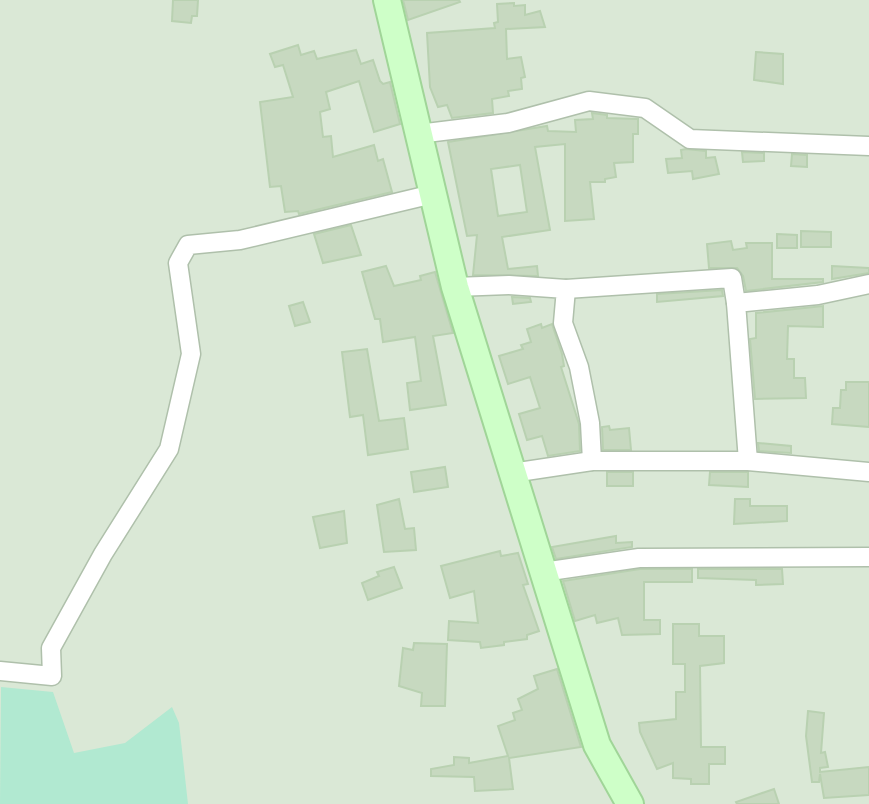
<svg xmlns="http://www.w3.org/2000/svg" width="869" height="804" font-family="'Golos Text',sans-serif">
<rect width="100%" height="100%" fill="#eaf4e8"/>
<rect fill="#dae8d6" x="0" y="0" width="869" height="804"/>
<polygon fill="#b1e9d1" points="1,687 53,692 74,753 125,743 172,707 179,723 188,804 0,804"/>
<g fill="#c7d9c0" stroke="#b9d1b1" stroke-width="2" fill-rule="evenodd">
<polygon points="173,0 198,0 197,16 192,16 191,23 172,21"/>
<polygon points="403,0 459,0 460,2 408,20"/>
<polygon points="514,3 514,6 525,5 525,15 540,11 545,27 506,29 507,59 521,57 525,77 521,78 522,89 508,91 509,96 492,99 493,113 452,118 447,105 438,107 430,87 427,33 495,28 494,23 498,22 497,4"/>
<polygon points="298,45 301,55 314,51 317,59 356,50 361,64 373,60 380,81 383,84 390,82 400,124 374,132 359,81 326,92 330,109 320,112 323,137 331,136 333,157 374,145 378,161 383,159 392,192 299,214 298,211 285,212 281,186 270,187 260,102 293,97 283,65 275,67 270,54"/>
<polygon points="756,52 783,54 783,84 754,80"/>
<path d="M592 113 607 115V118L638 119V134H633V162L614 163 616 177 605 179V182H590L594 219 565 221V144L535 147 550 230 502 237 508 269 537 266 538 276 473 275 477 235 467 236 448 142 547 126 548 131 576 132 575 120 593 119ZM520 165 527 212 498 216 491 169Z"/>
<polygon points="686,149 706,151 706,158 715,157 719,174 693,179 692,171 668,173 666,159 682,158 681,150"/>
<polygon points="742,152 764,153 764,161 743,162"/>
<polygon points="792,154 807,155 807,167 791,166"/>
<polygon points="351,225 361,255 323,263 314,234"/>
<polygon points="801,231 831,232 831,247 801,247"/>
<polygon points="777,234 797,235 797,248 777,248"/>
<polygon points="731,241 733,250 747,248 746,243 772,243 772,279 823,279 823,282 746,291 743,276 737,268 709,268 707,244"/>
<polygon points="386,266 394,286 421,280 420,276 435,272 453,333 433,336 446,405 410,410 407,383 421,381 415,337 383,342 380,319 375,319 362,272"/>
<polygon points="832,266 869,268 869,273 832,279"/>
<polygon points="722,290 723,296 657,302 657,294"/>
<polygon points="512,297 530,298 531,302 513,304"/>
<polygon points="303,302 310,322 295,326 289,306"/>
<polygon points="823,306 823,327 788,326 787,359 794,359 794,378 805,378 806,398 755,399 750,339 756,338 756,313"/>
<polygon points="541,324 542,328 552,324 562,354 564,366 561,367 579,424 580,451 548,456 542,436 527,440 519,414 540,408 530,377 508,384 499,356 523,349 521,345 531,342 527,329"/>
<polygon points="367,349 379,421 404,418 408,449 368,455 363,415 350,417 342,352"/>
<polygon points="846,382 869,382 869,427 832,424 833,408 840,408 841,390 846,390"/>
<polygon points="609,426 610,430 629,428 631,450 603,450 602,427"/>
<polygon points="758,443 791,446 791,453 759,451"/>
<polygon points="445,467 448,487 414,492 411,472"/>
<rect x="607" y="472" width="26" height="14"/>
<polygon points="710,472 748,472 748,487 709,485"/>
<polygon points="399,499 405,529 414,528 416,550 384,552 377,505"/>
<polygon points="735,499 750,499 750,506 787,506 787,521 734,524"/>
<polygon points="344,511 347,543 320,548 313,517"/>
<polygon points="616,536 616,543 632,542 632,547 556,559 552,547"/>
<polygon points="500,551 501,556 518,553 528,584 523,585 539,631 527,635 527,639 504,642 504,645 481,648 480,642 448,640 449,621 478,623 474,591 450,598 441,566"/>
<polygon points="394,567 402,588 368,600 362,583 379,576 377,572"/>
<polygon points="640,569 692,569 692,582 644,582 644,620 660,620 660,634 622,635 618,618 597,623 595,615 575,621 563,581"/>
<polygon points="698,569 782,569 783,584 756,585 756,580 698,578"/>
<polygon points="673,624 699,624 699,636 724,636 724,663 700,666 701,747 725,747 725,764 709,764 709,784 691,784 691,779 673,778 673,763 657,769 640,732 639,723 676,719 676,692 685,692 685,664 673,664"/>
<polygon points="414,643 447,644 445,706 421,706 422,693 399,686 403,648 413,650"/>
<polygon points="557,669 581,747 509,758 513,789 475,791 474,777 431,776 431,769 454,765 454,757 469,758 469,763 508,756 498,726 515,720 513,713 522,710 518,699 538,689 534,676"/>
<polygon points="808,711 824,713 821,753 825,752 828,767 820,768 820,772 869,767 869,795 824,798 820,774 819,782 812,782 806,736"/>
<polygon points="774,789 779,804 737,804 736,802"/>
</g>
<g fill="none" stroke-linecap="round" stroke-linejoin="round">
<defs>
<g id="street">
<polyline points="418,134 508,123 589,101 645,108 690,139 869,146"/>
<polyline points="455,287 509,285 566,289 563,323 579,367 590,423 592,461"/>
<polyline points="566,289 732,278 736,303"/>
<polyline points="748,461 736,303 818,295 869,284"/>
<polyline points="512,473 592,461 748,461 869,472"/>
<polyline points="543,572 639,558 869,557"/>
<polyline points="0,671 52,676 51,648 103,554 169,449 191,354 178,263 188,245 240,240 433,194"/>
</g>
<polyline id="secondary" points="387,0 455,287 597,745 630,804"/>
</defs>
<use href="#street" stroke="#afc0ab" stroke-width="21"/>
<use href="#secondary" stroke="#a0d598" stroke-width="30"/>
<use href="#street" stroke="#fff" stroke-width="18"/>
<use href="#secondary" stroke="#ceffc8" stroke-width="26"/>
</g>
</svg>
